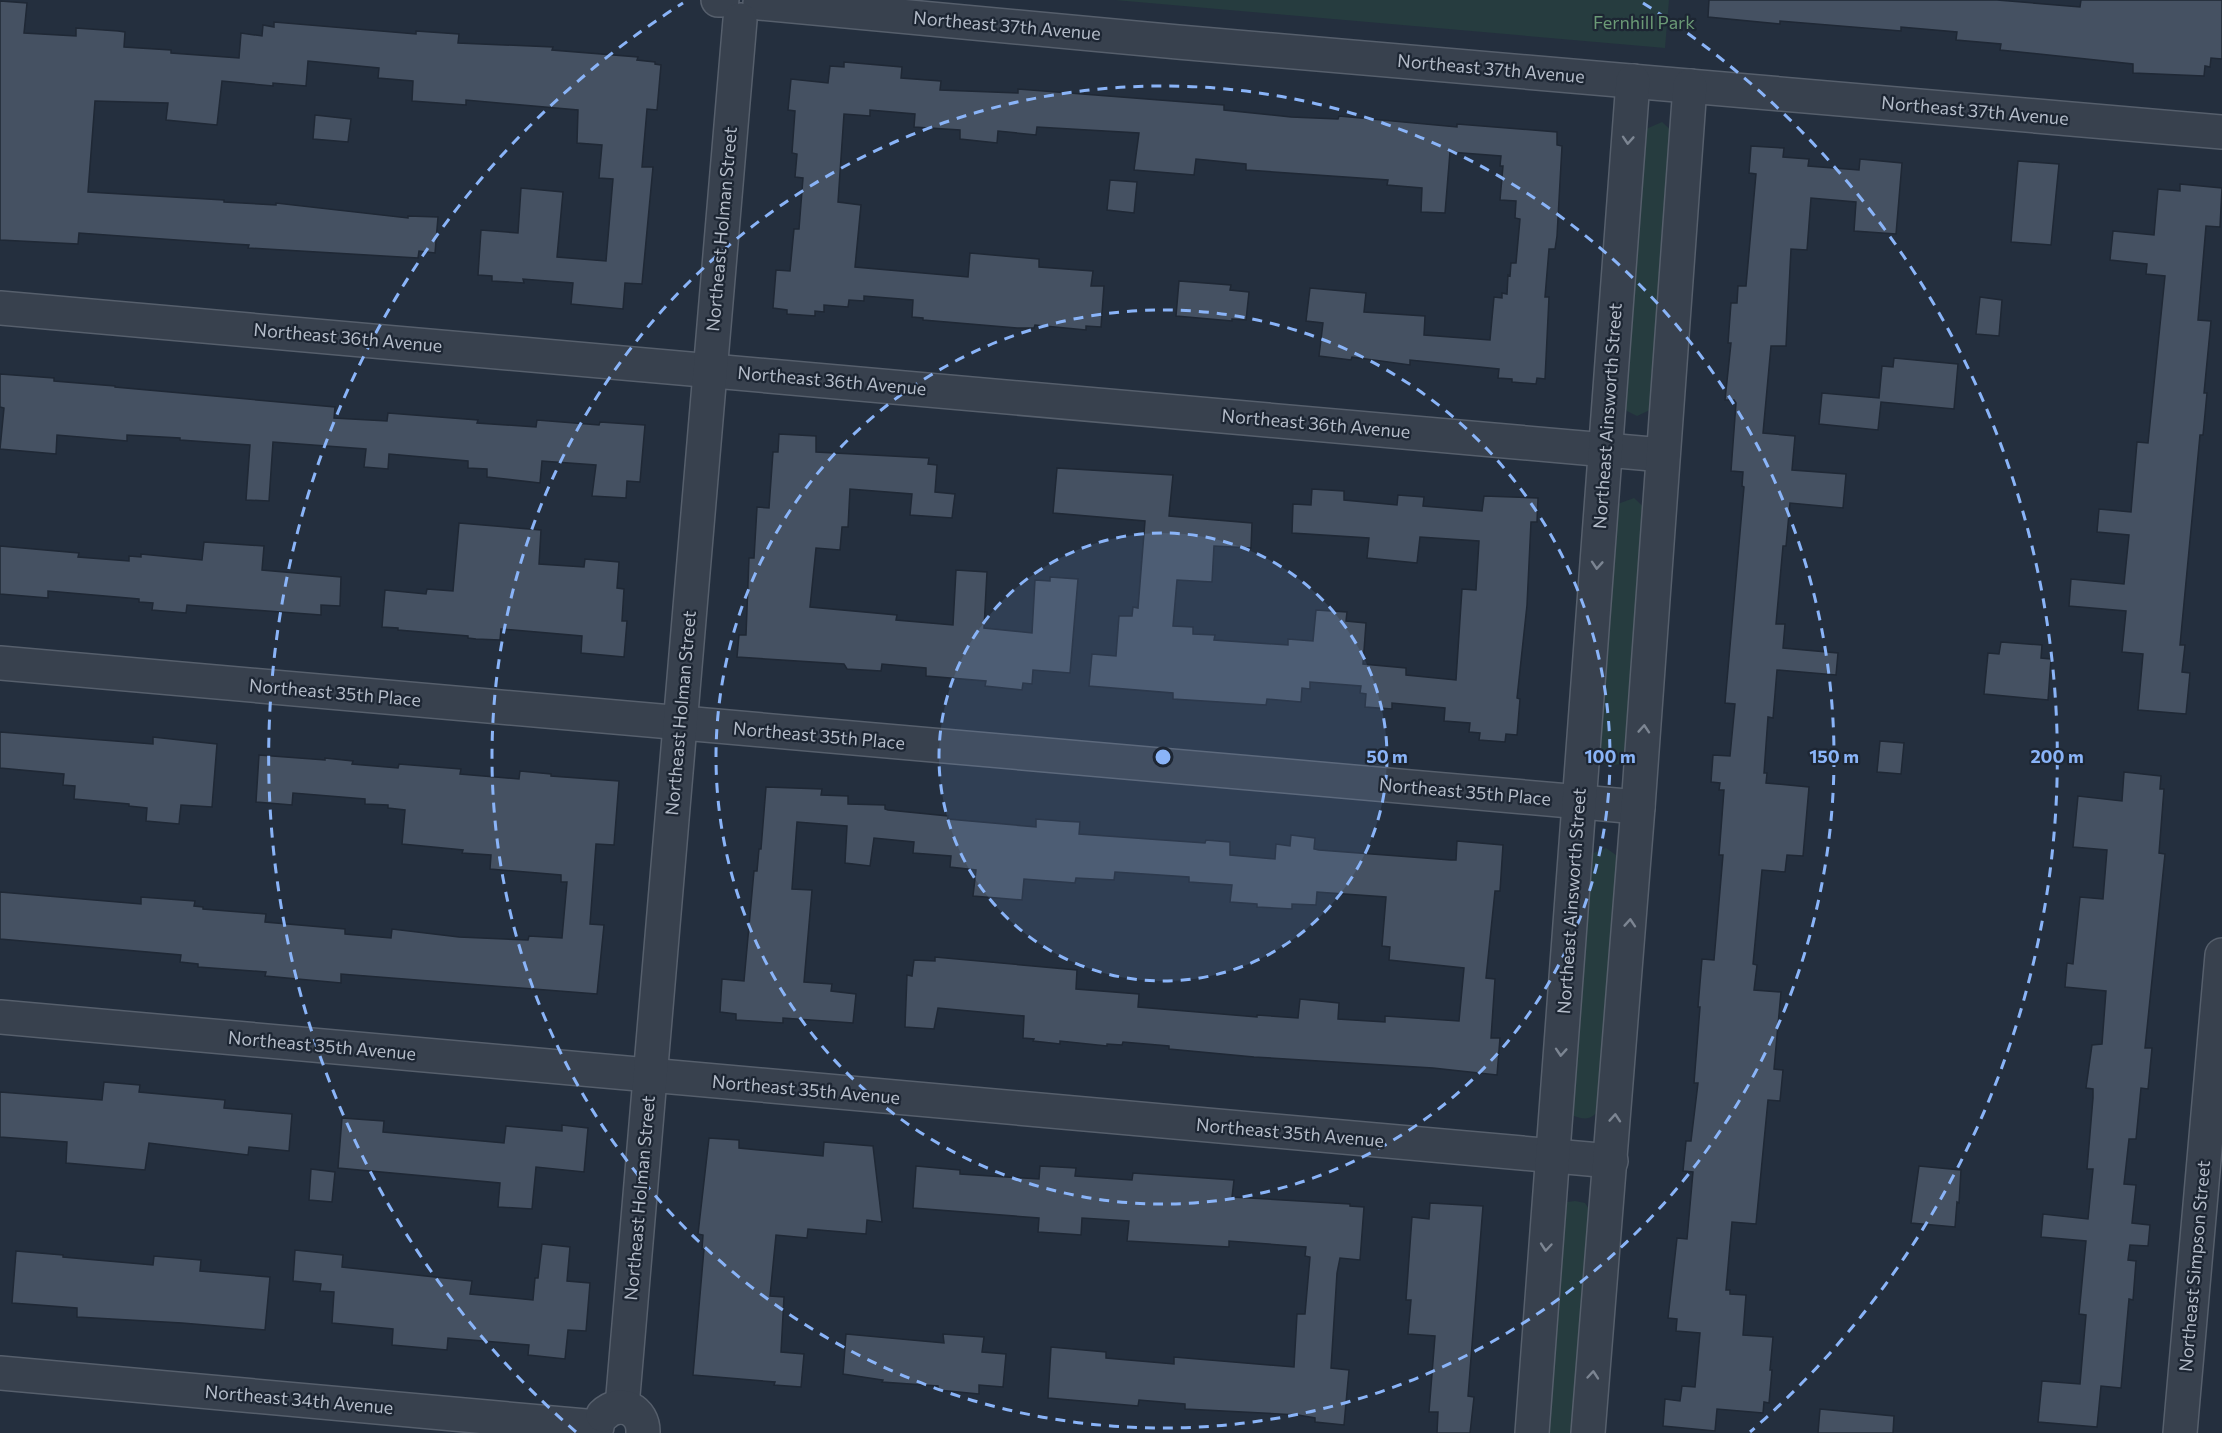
<svg xmlns="http://www.w3.org/2000/svg" width="2222" height="1433" font-family="Commissioner,sans-serif">
<rect width="100%" height="100%" fill="#242f3e"/>
<g fill="#263c3f">
<polygon points="1115,0 1669,0 1665,48"/>
<polygon points="1662,122 1675,134 1654,402 1650,410 1637,416 1627,411 1621,399 1646,129"/>
<polygon points="1634,498 1649,512 1629,754 1620,764 1608,766 1599,760 1612,506"/>
<path d="M1606 848 1620 858 1600 1106C1594 1120 1585 1121 1572 1115L1586 856Z"/>
<polygon points="1575,1201 1585,1203 1591,1212 1577,1433 1542,1433 1561,1209 1567,1202"/>
</g>
<g fill="#455162" stroke="#1f2835" stroke-width="1.5">
<polygon points="1709,0 1997,0 2080,7 2081,0 2222,0 2222,59 2211,58 2210,67 2205,66 2204,76 2133,73 2133,64 2000,50 2001,44 1956,40 1957,32 1901,27 1901,31 1780,21 1780,24 1708,17"/>
<polygon points="0,1 27,3 24,33 76,36 76,28 118,31 125,32 124,47 171,50 171,53 239,58 241,33 262,36 263,25 274,27 274,22 416,34 416,31 459,34 458,43 553,47 552,50 638,57 637,60 655,62 655,64 661,65 657,110 647,109 642,167 653,167 642,284 625,283 623,309 571,304 573,283 523,279 524,283 492,281 492,276 478,275 481,230 518,233 521,188 563,192 557,257 606,261 613,179 599,178 602,145 577,143 578,110 466,100 466,105 412,101 413,81 378,78 379,68 308,61 306,86 273,83 273,86 222,81 217,125 166,120 168,103 95,101 88,192 224,200 224,202 276,205 276,203 408,218 408,216 438,217 435,253 419,251 418,258 248,248 249,245 233,244 79,233 78,244 0,240"/>
<polygon points="844,62 902,67 901,78 941,81 940,90 1018,93 1018,89 1224,105 1224,110 1291,117 1338,119 1339,116 1457,127 1457,124 1557,132 1557,145 1562,146 1557,236 1555,249 1549,249 1545,297 1549,297 1545,379 1537,378 1536,384 1512,382 1512,379 1498,378 1499,369 1410,360 1410,365 1352,357 1351,360 1319,356 1323,323 1306,321 1310,288 1366,293 1364,312 1425,316 1424,335 1490,340 1494,297 1502,298 1502,293 1507,294 1508,275 1510,276 1511,263 1516,263 1520,219 1515,218 1516,201 1500,200 1503,166 1500,166 1501,156 1450,152 1445,213 1421,212 1422,188 1387,185 1388,180 1246,170 1246,164 1196,159 1194,175 1134,170 1139,133 1037,127 1036,135 998,131 997,143 960,139 960,130 914,127 915,114 870,110 870,116 844,114 838,202 861,205 855,267 968,277 970,253 1039,259 1039,267 1093,271 1091,286 1104,286 1101,327 1086,326 1086,330 1035,325 1034,328 1017,328 923,320 923,318 912,317 913,300 864,296 864,301 849,300 848,307 824,305 824,312 815,311 815,316 787,314 787,310 773,308 776,270 790,271 794,229 799,229 803,178 795,177 797,154 792,153 795,111 788,110 791,79 828,83 830,66 844,67"/>
<polygon points="315,115 351,119 348,142 313,139"/>
<polygon points="1751,146 1784,148 1783,157 1809,159 1808,166 1859,170 1860,159 1902,163 1896,234 1854,231 1856,202 1811,198 1807,250 1791,249 1786,346 1771,346 1763,433 1795,436 1792,470 1846,474 1843,508 1790,503 1786,546 1783,546 1776,624 1785,624 1783,648 1838,653 1836,675 1777,670 1773,718 1768,717 1764,773 1767,773 1766,783 1809,787 1803,856 1787,855 1785,872 1762,870 1753,964 1757,965 1754,990 1781,992 1774,1069 1783,1070 1780,1101 1768,1100 1756,1224 1732,1222 1726,1290 1730,1290 1730,1294 1746,1295 1743,1335 1773,1337 1770,1370 1772,1370 1769,1403 1764,1402 1763,1413 1717,1409 1715,1431 1663,1426 1665,1399 1680,1401 1682,1386 1695,1387 1700,1333 1676,1331 1677,1319 1668,1318 1677,1238 1687,1239 1693,1172 1683,1171 1686,1141 1691,1141 1698,1083 1694,1083 1700,1007 1698,1007 1702,959 1714,960 1723,855 1719,855 1724,790 1719,790 1720,783 1711,782 1713,755 1730,756 1735,704 1725,703 1744,487 1742,486 1743,472 1731,471 1736,403 1734,400 1725,400 1731,343 1728,343 1731,303 1737,303 1738,286 1746,286 1756,174 1749,173"/>
<polygon points="2018,161 2059,164 2051,245 2011,242"/>
<polygon points="1110,180 1137,182 1134,213 1107,210"/>
<polygon points="2180,184 2222,188 2220,227 2206,226 2198,320 2211,321 2204,393 2207,393 2203,435 2200,435 2180,645 2185,645 2182,672 2190,673 2186,714 2138,710 2143,654 2122,652 2126,611 2069,606 2071,579 2124,584 2129,535 2097,532 2099,509 2131,512 2137,442 2148,443 2165,276 2146,274 2147,264 2110,260 2113,231 2154,235 2158,189 2180,191"/>
<polygon points="1179,281 1231,285 1230,290 1249,292 1246,320 1232,319 1232,321 1176,316"/>
<polygon points="1980,297 2002,300 1999,336 1976,334"/>
<polygon points="1894,358 1958,364 1954,409 1881,402 1878,430 1819,424 1822,393 1879,398 1882,366 1893,367"/>
<polygon points="0,374 54,378 54,381 115,386 115,387 335,407 334,418 387,421 388,413 478,420 477,423 536,427 537,420 599,425 600,422 645,425 640,482 627,481 626,498 592,496 596,465 542,461 540,483 487,477 487,469 468,468 468,461 389,454 388,469 364,467 366,449 273,442 269,501 246,500 250,445 180,440 180,438 127,435 127,441 57,435 56,454 0,449 4,408 0,407"/>
<polygon points="779,434 816,436 816,452 929,458 928,464 937,465 935,492 955,494 952,518 910,515 912,494 850,489 848,527 842,527 840,550 816,548 810,607 897,615 896,620 953,625 956,570 987,572 984,628 1032,633 1035,580 1050,581 1050,577 1078,579 1070,673 1033,670 1032,684 1023,683 1022,690 985,686 986,681 926,676 926,668 882,664 881,671 847,669 844,664 737,657 739,635 746,635 749,558 754,558 757,507 769,508 773,452 778,452"/>
<polygon points="1057,468 1173,475 1169,516 1252,523 1251,548 1214,546 1212,582 1177,580 1173,626 1193,627 1193,634 1215,635 1214,640 1288,645 1288,639 1313,641 1316,610 1347,612 1346,621 1366,623 1363,664 1406,668 1406,675 1456,680 1462,589 1476,590 1479,541 1420,537 1417,563 1367,558 1369,538 1292,533 1293,504 1311,505 1312,489 1344,491 1344,500 1397,505 1398,495 1424,497 1423,506 1482,511 1484,496 1538,498 1537,522 1531,522 1527,605 1517,698 1520,699 1517,735 1506,734 1505,742 1479,740 1480,733 1469,732 1470,723 1444,721 1445,708 1392,703 1392,709 1365,707 1366,694 1360,693 1361,686 1310,682 1310,689 1302,688 1301,702 1267,699 1266,705 1173,699 1173,693 1089,686 1092,654 1116,656 1119,616 1132,616 1133,607 1138,608 1145,521 1053,513"/>
<polygon points="459,523 541,530 539,564 584,567 585,559 619,562 617,588 624,589 622,621 627,621 624,657 581,653 582,636 501,629 500,640 476,639 468,638 468,636 398,630 398,628 382,627 385,590 426,594 427,589 453,591"/>
<polygon points="204,542 264,546 262,570 341,577 340,606 321,605 321,615 187,605 186,613 152,610 153,603 139,602 139,599 48,591 48,598 0,594 0,546 79,553 78,557 129,561 129,556 141,557 141,554 202,560"/>
<polygon points="2001,642 2042,645 2041,658 2051,659 2048,700 1984,694 1988,653 1999,654"/>
<polygon points="0,732 153,744 153,737 217,744 212,807 181,805 179,824 146,821 147,808 129,806 129,804 74,799 75,786 63,785 64,774 0,768"/>
<polygon points="1880,741 1904,743 1901,774 1877,772"/>
<polygon points="259,755 325,760 325,758 353,761 352,764 398,768 399,764 461,769 460,774 519,779 520,771 551,774 551,776 619,781 614,845 596,844 590,924 604,925 597,994 341,974 341,983 265,976 266,972 198,967 198,964 180,962 181,955 0,939 0,892 141,904 141,897 195,901 194,906 203,907 203,909 266,914 265,922 345,929 345,934 391,938 392,929 459,937 528,940 529,936 562,938 567,882 561,882 561,875 490,869 491,855 462,853 463,850 402,844 405,810 388,808 388,805 365,804 365,799 293,793 292,805 256,802"/>
<polygon points="2124,772 2161,776 2160,789 2164,789 2159,853 2165,854 2145,1048 2152,1048 2148,1089 2141,1088 2136,1139 2129,1139 2124,1184 2136,1185 2132,1223 2150,1225 2148,1246 2130,1245 2128,1260 2136,1261 2133,1300 2129,1299 2121,1388 2101,1386 2097,1427 2038,1422 2042,1381 2080,1384 2086,1315 2079,1314 2086,1241 2041,1237 2043,1214 2088,1219 2093,1169 2087,1169 2093,1098 2093,1089 2086,1088 2092,1045 2102,1044 2106,991 2065,987 2067,963 2073,964 2080,897 2103,899 2107,850 2073,847 2078,796 2122,801"/>
<polygon points="766,787 822,789 821,795 848,796 848,804 885,805 885,809 888,810 948,816 948,819 1036,827 1036,819 1061,821 1080,822 1079,834 1205,843 1206,840 1230,842 1230,855 1275,859 1276,844 1290,846 1291,835 1315,838 1314,849 1319,850 1451,860 1456,860 1457,841 1503,845 1500,891 1495,891 1486,978 1495,979 1491,1038 1500,1038 1497,1075 1433,1068 1254,1057 1169,1049 1169,1046 1123,1042 1122,1045 1107,1044 1107,1046 1060,1041 1060,1044 1033,1041 1034,1039 1023,1038 1024,1016 938,1008 934,1029 905,1027 907,975 912,976 914,960 935,961 935,957 1077,970 1076,989 1139,994 1138,1007 1257,1017 1257,1015 1298,1018 1300,999 1339,1003 1338,1019 1385,1022 1385,1016 1459,1021 1464,968 1389,960 1390,947 1382,946 1386,897 1317,892 1316,905 1292,904 1292,909 1257,907 1257,904 1230,902 1232,885 1189,882 1189,877 1115,872 1114,880 1076,878 1075,883 1024,879 1022,900 973,896 976,870 950,867 951,856 913,853 914,842 874,838 870,866 845,863 847,826 797,822 792,889 812,890 804,982 832,984 831,991 856,994 853,1023 783,1018 783,1023 736,1020 736,1014 720,1012 722,979 744,981 754,871 757,871 759,849 761,849"/>
<polygon points="104,1082 140,1085 139,1092 225,1100 224,1108 292,1114 289,1151 249,1147 248,1155 149,1143 145,1170 66,1163 67,1142 0,1137 0,1092 102,1100"/>
<polygon points="342,1118 384,1121 383,1132 504,1143 506,1126 562,1131 562,1125 588,1128 584,1172 536,1167 532,1209 498,1207 500,1183 338,1168"/>
<polygon points="709,1138 739,1140 739,1148 823,1156 824,1142 873,1146 882,1222 867,1220 866,1234 808,1229 807,1238 776,1235 770,1296 784,1297 781,1352 804,1354 801,1387 774,1385 775,1382 693,1375 704,1249 702,1249 703,1235 698,1234"/>
<polygon points="916,1166 960,1170 960,1174 1039,1179 1040,1166 1076,1168 1075,1176 1132,1180 1133,1173 1234,1180 1232,1197 1350,1204 1350,1206 1364,1207 1360,1260 1340,1258 1337,1273 1331,1368 1349,1370 1344,1425 1315,1422 1315,1418 1298,1415 1185,1409 1185,1404 1139,1400 1138,1406 1048,1398 1051,1347 1106,1352 1106,1358 1174,1364 1174,1357 1294,1367 1297,1314 1305,1314 1310,1257 1305,1256 1306,1247 1229,1241 1229,1247 1127,1241 1129,1221 1082,1218 1081,1235 1038,1232 1039,1218 913,1208"/>
<polygon points="1919,1166 1961,1170 1959,1203 1957,1202 1955,1227 1911,1223"/>
<polygon points="311,1169 335,1172 332,1202 309,1200"/>
<polygon points="1430,1203 1483,1206 1468,1396 1474,1397 1470,1433 1437,1433 1438,1412 1429,1412 1435,1336 1408,1334 1411,1300 1406,1300 1412,1217 1429,1219"/>
<polygon points="542,1244 570,1247 567,1281 590,1283 586,1331 568,1330 565,1359 528,1355 529,1345 448,1338 447,1350 392,1345 393,1329 332,1323 334,1292 320,1291 321,1284 293,1281 295,1250 343,1255 342,1267 472,1281 470,1294 533,1300 535,1278 538,1278"/>
<polygon points="16,1251 63,1255 63,1257 153,1265 154,1256 201,1260 200,1271 270,1277 265,1330 182,1323 77,1317 77,1308 12,1303"/>
<polygon points="846,1334 944,1343 943,1334 984,1337 982,1352 1006,1354 1003,1387 979,1385 979,1394 938,1390 938,1386 882,1382 883,1380 843,1374"/>
<polygon points="1820,1409 1894,1416 1893,1433 1818,1433"/>
</g>
<g fill="none" stroke-linecap="round" stroke-linejoin="round">
<defs>
<g id="minor">
<polyline points="718,0 722,0"/>
<polyline points="760,3 1178,42 2222,132"/>
<polyline points="0,308 1663,455"/>
<polyline points="0,663 1638,807"/>
<polyline points="0,1017 1611,1161"/>
<polyline points="0,1373 597,1427"/>
<polyline points="622,1407 740,20"/>
<path d="M603 1415C620 1398 644 1410 643 1433"/>
<polyline points="1532,1433 1633,81"/>
<polyline points="1588,1433 1638,807 1690,86"/>
<polyline points="2180,1433 2222,955"/>
</g>
</defs>
<use href="#minor" stroke="#565f6c" stroke-width="36"/>
<use href="#minor" stroke="#38414e" stroke-width="33"/>
</g>
<defs><path id="oneway-chevron" d="M-2-3.5L2.5 0L-2 3.5" fill="none" stroke-width="1.6" stroke-linecap="round" stroke-linejoin="round" transform="scale(1.5)"/></defs>
<g stroke="#7c8592">
<use href="#oneway-chevron" transform="translate(1628 140) rotate(94)"/>
<use href="#oneway-chevron" transform="translate(1597 565) rotate(94)"/>
<use href="#oneway-chevron" transform="translate(1644 729) rotate(-86)"/>
<use href="#oneway-chevron" transform="translate(1630 923) rotate(-86)"/>
<use href="#oneway-chevron" transform="translate(1561 1052) rotate(94)"/>
<use href="#oneway-chevron" transform="translate(1615 1118) rotate(-86)"/>
<use href="#oneway-chevron" transform="translate(1546 1247) rotate(95)"/>
<use href="#oneway-chevron" transform="translate(1593 1375) rotate(-85)"/>
</g>
<circle cx="1163" cy="757" r="224" fill="#8ab4f8" fill-opacity=".12"/>
<g fill="none" stroke="#8ab4f8" stroke-width="3" stroke-dasharray="10 8">
<circle cx="1163" cy="757" r="224"/>
<circle cx="1163" cy="757" r="447"/>
<circle cx="1163" cy="757" r="671"/>
<path d="M576 1432A894 894 0 0 1 683 3M1643 3A894 894 0 0 1 1750 1432"/>
</g>
<g text-anchor="middle" stroke-width="4.5" stroke-linejoin="round" paint-order="stroke">
<g font-size="18" fill="#6b9a76" stroke="#1d2633">
<text x="1644" y="29">Fernhill Park</text>
</g>
<g font-size="18" fill="#b4bcc9" stroke="#1d2633">
<text transform="translate(1007 26) rotate(5)" y="6">Northeast 37th Avenue</text>
<text transform="translate(1491 69) rotate(5)" y="6">Northeast 37th Avenue</text>
<text transform="translate(1975 111) rotate(5)" y="6">Northeast 37th Avenue</text>
<text transform="translate(722 229) rotate(-85)" y="6">Northeast Holman Street</text>
<text transform="translate(348 338) rotate(5)" y="6">Northeast 36th Avenue</text>
<text transform="translate(832 381) rotate(5)" y="6">Northeast 36th Avenue</text>
<text transform="translate(1608 416) rotate(-86)" y="6">Northeast Ainsworth Street</text>
<text transform="translate(1316 424) rotate(5)" y="6">Northeast 36th Avenue</text>
<text transform="translate(335 693) rotate(5)" y="6">Northeast 35th Place</text>
<text transform="translate(681 713) rotate(-85)" y="6">Northeast Holman Street</text>
<text transform="translate(819 736) rotate(5)" y="6">Northeast 35th Place</text>
<text transform="translate(1465 792) rotate(5)" y="6">Northeast 35th Place</text>
<text transform="translate(1572 901) rotate(-86)" y="6">Northeast Ainsworth Street</text>
<text transform="translate(322 1046) rotate(5)" y="6">Northeast 35th Avenue</text>
<text transform="translate(806 1090) rotate(5)" y="6">Northeast 35th Avenue</text>
<text transform="translate(1290 1133) rotate(5)" y="6">Northeast 35th Avenue</text>
<text transform="translate(640 1198) rotate(-85)" y="6">Northeast Holman Street</text>
<text transform="translate(2195 1266) rotate(-85)" y="6">Northeast Simpson Street</text>
<text transform="translate(299 1400) rotate(5)" y="6">Northeast 34th Avenue</text>
</g>
</g>
<circle cx="1163" cy="757" r="9" fill="#8ab4f8" stroke="#1d2633" stroke-width="3"/>
<g font-size="18" text-anchor="middle" font-weight="bold" fill="#8ab4f8" stroke="#1d2633" stroke-width="4.5" stroke-linejoin="round" paint-order="stroke">
<text x="1387" y="763">50 m</text>
<text x="1610" y="763">100 m</text>
<text x="1834" y="763">150 m</text>
<text x="2057" y="763">200 m</text>
</g>
</svg>
